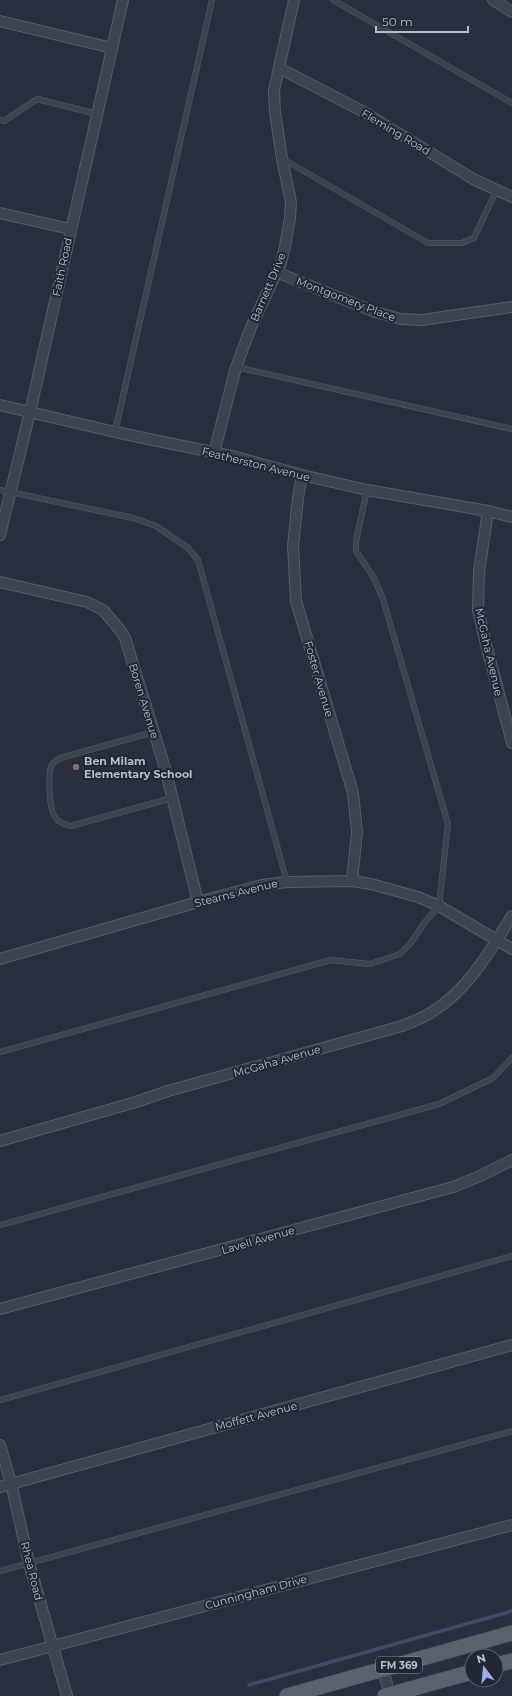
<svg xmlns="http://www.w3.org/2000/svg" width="512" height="1696" font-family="Montserrat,sans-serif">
<rect width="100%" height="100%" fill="#292f3e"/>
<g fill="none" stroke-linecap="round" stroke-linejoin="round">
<polyline stroke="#404c65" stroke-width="3.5" points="249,1685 512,1611"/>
<defs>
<g id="service">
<polyline points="333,0 512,103"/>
<polyline points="0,120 4,121 37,99 97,114"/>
<polyline points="283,159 428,243 462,243 474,238 496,191"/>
<polyline points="236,367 512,429"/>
<polyline points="115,432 212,0"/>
<polyline points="0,490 133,518 156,526 188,548 198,560 287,882"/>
<path d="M154 732 60 758C56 761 52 762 51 767 48 776 49 809 55 817 59 823 64 824 71 826L172 798"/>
<polyline points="0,1052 331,960 370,964 400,954 410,944 425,922 439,906 448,824 383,599 374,578 356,551 356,541 367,490"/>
<polyline points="0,1225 439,1104 493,1078 512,1058"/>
<polyline points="0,1400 512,1256"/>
<polyline points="0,1571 512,1431"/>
</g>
<g id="minor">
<polyline points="493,0 512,12"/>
<polyline points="0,21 112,48"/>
<polyline points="279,68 364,112 473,179 512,197"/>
<polyline points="0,213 70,229"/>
<polyline points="276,272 375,312 401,319 422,320 512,307"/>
<polyline points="0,405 115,432 236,457 302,475 367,490 488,511 512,517"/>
<polyline points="214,453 236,367 251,327 281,263 285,246 290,218 291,202 282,159 275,112 274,90 294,0"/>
<polyline points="302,475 298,498 293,546 296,601 353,793 357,832 352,881"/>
<polyline points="488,511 479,572 478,610 487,648 512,743"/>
<polyline points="0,535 30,412 123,0"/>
<polyline points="0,582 87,602 103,610 120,630 125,638 165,768 198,902"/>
<polyline points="0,959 198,902 262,885 287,882 352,881 371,884 418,897 439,906 512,949"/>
<path d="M0 1141 136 1102 168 1091 402 1026C412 1022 423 1018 432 1012 468 990 490 951 512 916"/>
<polyline points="0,1309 453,1187 480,1176 512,1160"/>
<polyline points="0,1445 11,1483 29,1563 67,1696"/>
<polyline points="0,1487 512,1345"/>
<polyline points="0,1660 512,1525"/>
<polyline points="383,1669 390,1696"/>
</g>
<g id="primary">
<polyline points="496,1665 512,1661"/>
<polyline points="287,1696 512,1633"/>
<polyline points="385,1696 472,1672"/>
</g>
</defs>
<use href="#service" stroke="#575d69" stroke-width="6"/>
<use href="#minor" stroke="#575d69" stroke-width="12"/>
<use href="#primary" stroke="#464b58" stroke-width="16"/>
<use href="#service" stroke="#3c424e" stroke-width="5"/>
<use href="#minor" stroke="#3c424e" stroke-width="10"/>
<use href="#primary" stroke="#5b616e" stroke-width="15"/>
</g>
<circle fill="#8d6e63" stroke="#212734" stroke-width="1.5" cx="76" cy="767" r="4"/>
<g text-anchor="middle" stroke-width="4" stroke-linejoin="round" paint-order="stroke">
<rect fill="#212734" stroke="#8b909c" stroke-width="1" x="376" y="1657" width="46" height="16" rx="3"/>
<g font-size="10" font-weight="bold" fill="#b9bdc9">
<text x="399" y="1669">FM 369</text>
</g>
<g font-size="11" fill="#b9bdc9" stroke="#212734">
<text transform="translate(396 132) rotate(31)" y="4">Fleming Road</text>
<text transform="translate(62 267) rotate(-78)" y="4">Faith Road</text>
<text transform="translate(268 287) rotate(-67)" y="4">Barnett Drive</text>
<text transform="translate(346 299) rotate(21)" y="4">Montgomery Place</text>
<text transform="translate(256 464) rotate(14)" y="4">Featherston Avenue</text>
<text transform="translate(489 652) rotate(77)" y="4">McGaha Avenue</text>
<text transform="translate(319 679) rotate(74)" y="4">Foster Avenue</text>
<text transform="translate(144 701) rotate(73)" y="4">Boren Avenue</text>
<text transform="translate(236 893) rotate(-14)" y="4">Stearns Avenue</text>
<text transform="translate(277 1061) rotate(-16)" y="4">McGaha Avenue</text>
<text transform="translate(258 1240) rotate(-16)" y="4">Lavell Avenue</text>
<text transform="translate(256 1416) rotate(-15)" y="4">Moffett Avenue</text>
<text transform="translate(32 1571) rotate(76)" y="4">Rhea Road</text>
<text transform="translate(256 1592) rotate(-15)" y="4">Cunningham Drive</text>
</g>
<g font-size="11" font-weight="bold" fill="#b9bdc9" stroke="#212734" text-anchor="start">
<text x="84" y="765">Ben Milam<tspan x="84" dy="13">Elementary School</tspan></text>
</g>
</g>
<g transform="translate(484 1668) rotate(344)"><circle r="19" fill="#212734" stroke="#5e6370"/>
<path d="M0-3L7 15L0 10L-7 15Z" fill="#9ab0ed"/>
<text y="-6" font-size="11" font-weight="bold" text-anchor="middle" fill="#b9bdc9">N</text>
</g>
<path d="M376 26v6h92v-6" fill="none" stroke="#b9bdc9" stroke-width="2"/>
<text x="382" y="26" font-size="12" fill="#b9bdc9" stroke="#212734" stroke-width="3" paint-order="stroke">50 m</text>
</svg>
